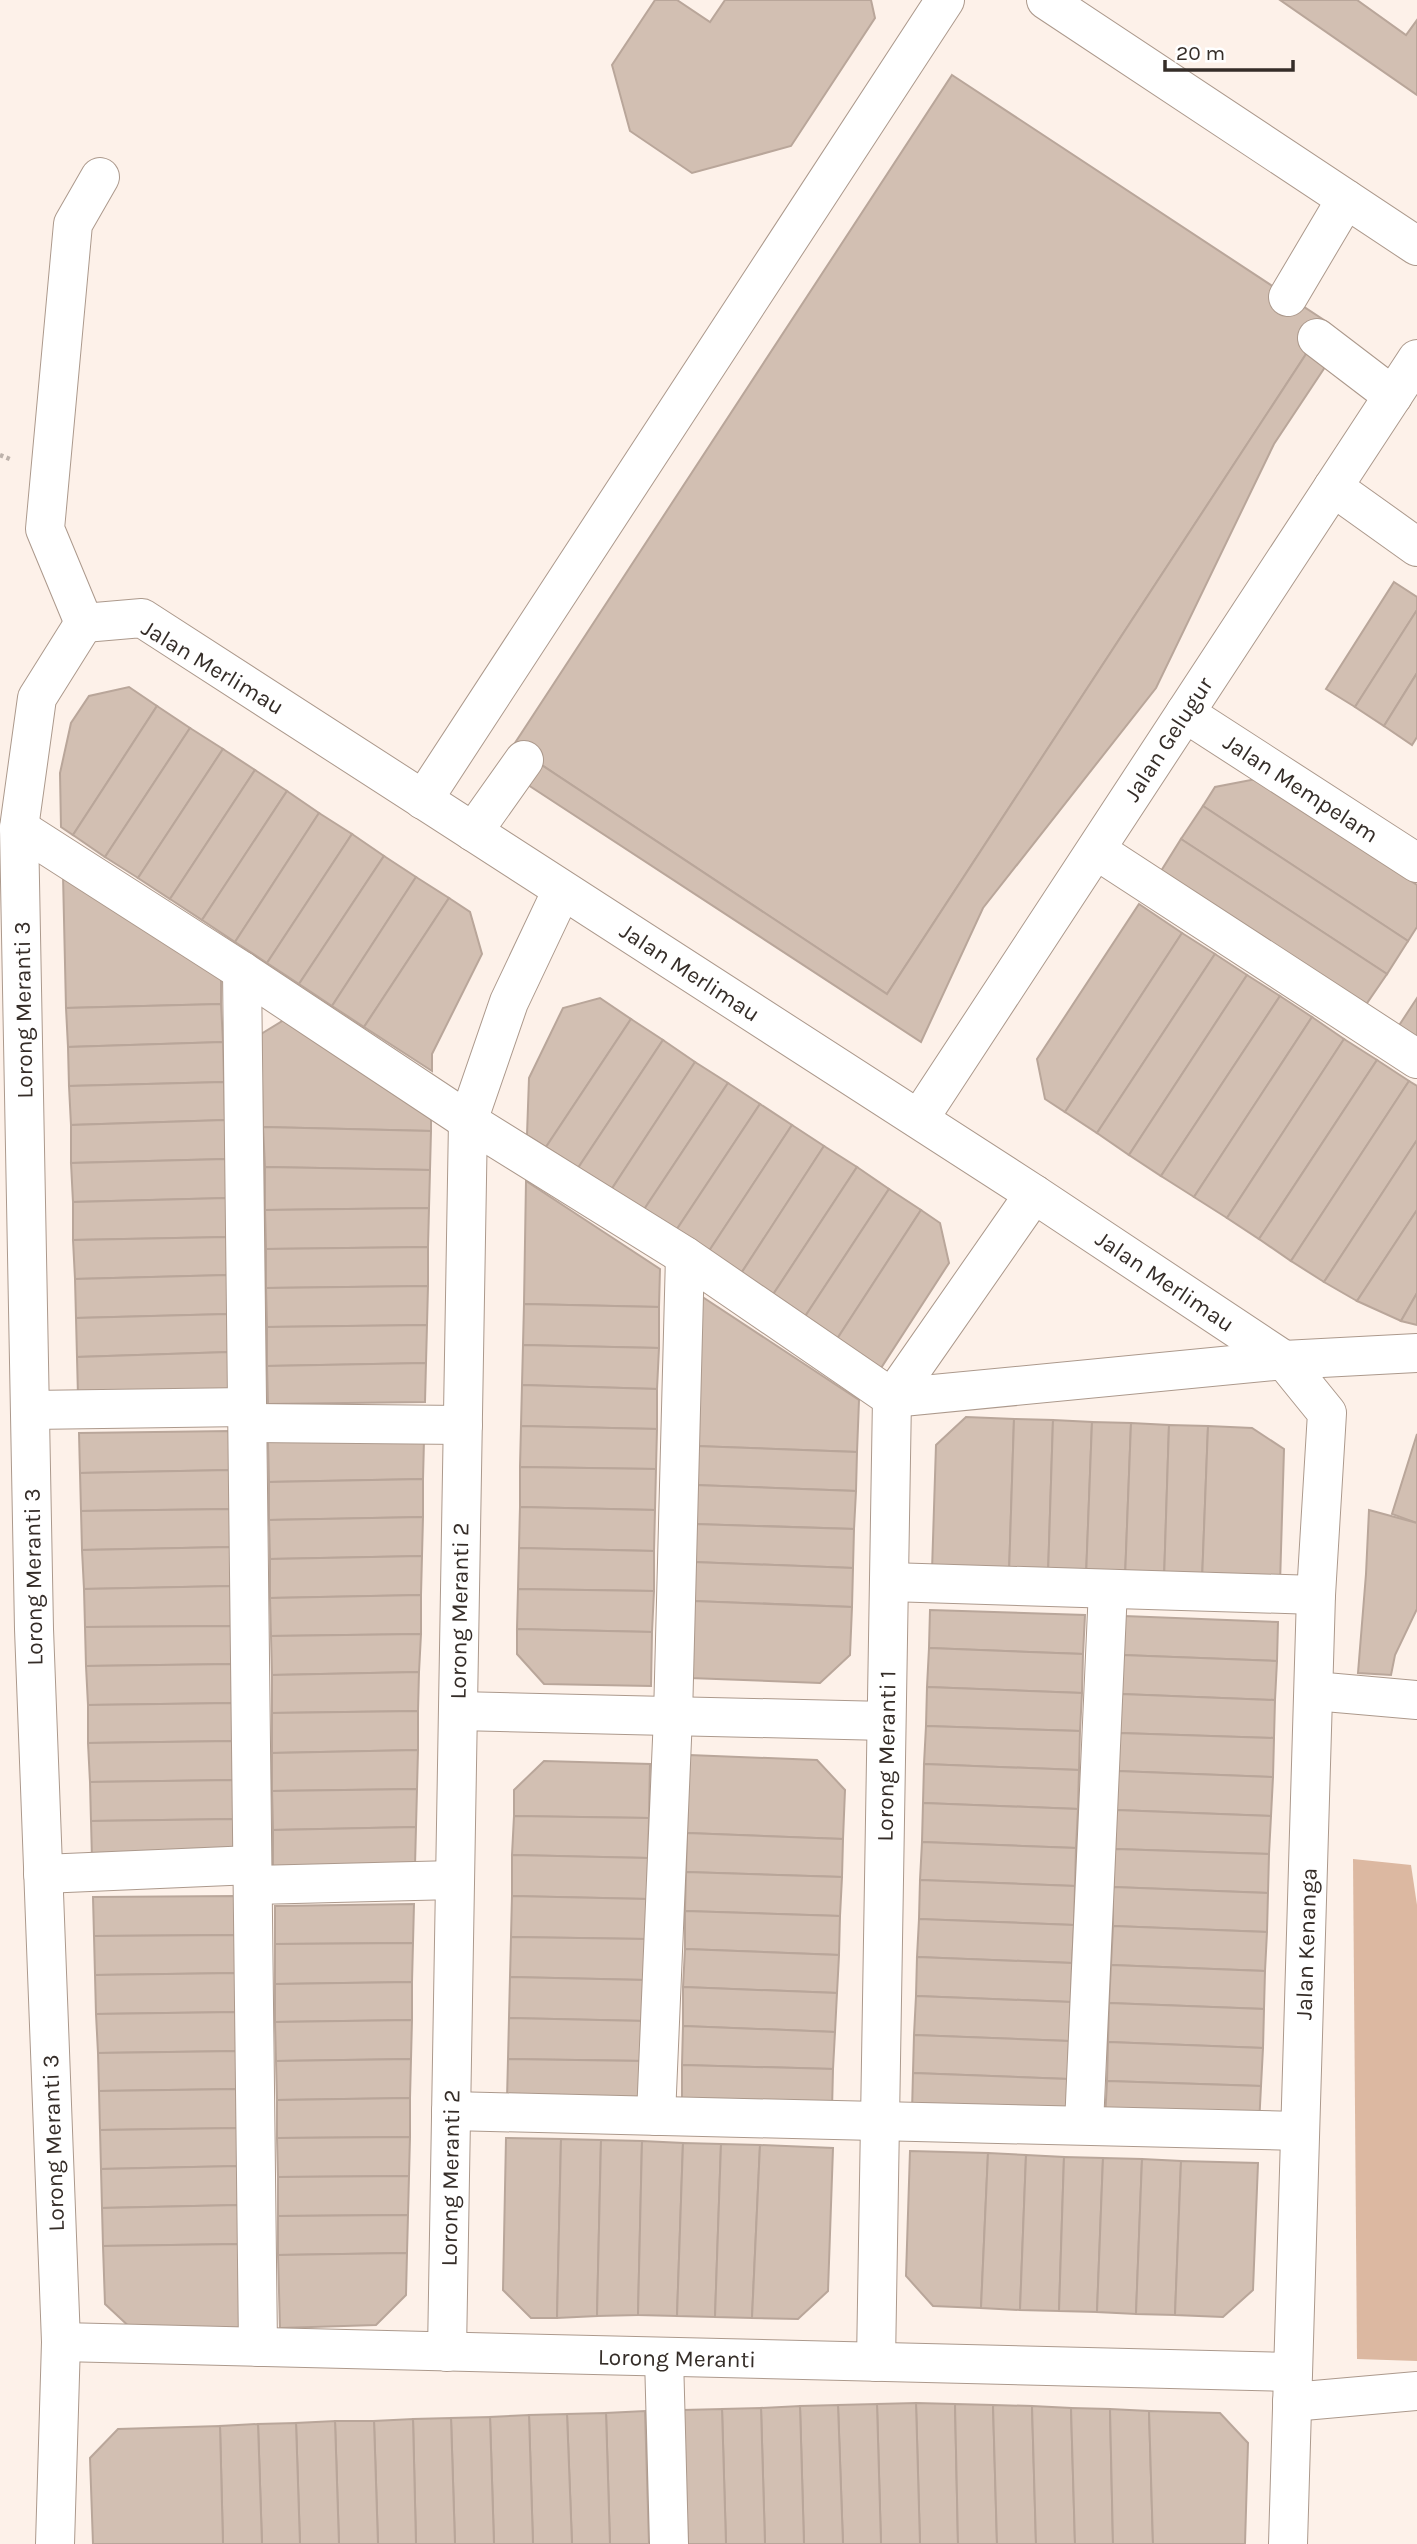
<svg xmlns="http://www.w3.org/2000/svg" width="1417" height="2544" font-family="Karla,sans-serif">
<rect width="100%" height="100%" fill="#fdf1e9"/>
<polygon fill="#dcb8a1" points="1353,1859 1411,1865 1417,1905 1417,2361 1357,2359"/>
<g fill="#d2bfb2" stroke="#b9a69a" stroke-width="2">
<polygon points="655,0 677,0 710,22 725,0 871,0 875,18 791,146 692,173 630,131 612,65"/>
<polygon points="1280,0 1357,0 1406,35 1417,20 1417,95"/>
<polygon points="952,75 1327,322 887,994 513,746"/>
<polygon points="1327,322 1345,337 1274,444 1156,688 983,908 921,1042 499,766 513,746 887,994"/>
<polygon points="1394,582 1417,597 1417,610 1355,707 1326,689"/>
<polygon points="1417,610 1417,673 1384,726 1355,707"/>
<polygon points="1417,673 1417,737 1412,745 1384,726"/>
<polygon points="129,687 157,706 73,835 61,827 60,773 71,723 89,696"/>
<polygon points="157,706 190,728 105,857 73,835"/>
<polygon points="190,728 223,749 138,878 105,857"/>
<polygon points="223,749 255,770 170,899 138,878"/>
<polygon points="255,770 287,791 202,920 170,899"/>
<polygon points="1256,779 1417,885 1417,927 1408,941 1203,806 1215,787"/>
<polygon points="287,791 319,813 235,942 202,920"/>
<polygon points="1203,806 1408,941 1387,974 1181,839"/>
<polygon points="319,813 352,834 267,963 235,942"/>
<polygon points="352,834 384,856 299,984 267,963"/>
<polygon points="1181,839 1387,974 1365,1006 1161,871"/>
<polygon points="384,856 416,877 332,1006 299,984"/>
<polygon points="63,875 221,979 221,1004 66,1008"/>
<polygon points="416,877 449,898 364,1027 332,1006"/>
<polygon points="449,898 470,912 482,954 432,1054 432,1071 364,1027"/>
<polygon points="1139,904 1182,933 1065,1112 1045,1099 1037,1059"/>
<polygon points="1182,933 1215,954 1097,1133 1065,1112"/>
<polygon points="1215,954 1247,975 1129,1155 1097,1133"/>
<polygon points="1247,975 1280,996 1161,1176 1129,1155"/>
<polygon points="1280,996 1312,1017 1194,1197 1161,1176"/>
<polygon points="600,998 631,1019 546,1147 527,1135 529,1078 563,1008"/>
<polygon points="1417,998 1417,1040 1398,1027"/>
<polygon points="221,1004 223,1042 68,1047 66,1008"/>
<polygon points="1312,1017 1344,1039 1227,1218 1194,1197"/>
<polygon points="631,1019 663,1040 578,1168 546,1147"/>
<polygon points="284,1020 431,1117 431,1131 263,1127 261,1034"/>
<polygon points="1344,1039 1377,1060 1259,1239 1227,1218"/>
<polygon points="663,1040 695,1062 611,1190 578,1168"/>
<polygon points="223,1042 224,1082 69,1086 68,1047"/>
<polygon points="1377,1060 1409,1081 1291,1261 1259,1239"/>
<polygon points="695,1062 728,1083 643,1211 611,1190"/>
<polygon points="1409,1081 1417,1086 1417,1140 1324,1282 1291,1261"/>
<polygon points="224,1082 225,1120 71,1125 69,1086"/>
<polygon points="728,1083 760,1104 675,1232 643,1211"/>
<polygon points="760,1104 792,1125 707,1254 675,1232"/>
<polygon points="225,1120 226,1159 71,1163 71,1125"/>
<polygon points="792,1125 824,1146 740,1275 707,1254"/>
<polygon points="263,1127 431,1131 430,1170 265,1167"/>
<polygon points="1417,1140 1417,1210 1357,1301 1324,1282"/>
<polygon points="824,1146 857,1167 772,1296 740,1275"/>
<polygon points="226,1159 227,1198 73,1202 71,1163"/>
<polygon points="265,1167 430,1170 429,1208 265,1210"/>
<polygon points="857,1167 889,1189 804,1318 772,1296"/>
<polygon points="526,1181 660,1269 659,1307 524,1304"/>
<polygon points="889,1189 921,1210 837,1339 804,1318"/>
<polygon points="227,1198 227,1237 73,1240 73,1202"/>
<polygon points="429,1208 428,1247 266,1249 265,1210"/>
<polygon points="921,1210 940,1223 949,1263 881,1368 837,1339"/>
<polygon points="1417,1210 1417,1293 1401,1321 1357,1301"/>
<polygon points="227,1237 228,1275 75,1279 73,1240"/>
<polygon points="428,1247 428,1286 266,1288 266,1249"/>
<polygon points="228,1275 228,1314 76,1318 75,1279"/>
<polygon points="428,1286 427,1325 267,1327 266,1288"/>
<polygon points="1417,1293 1417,1325 1401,1321"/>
<polygon points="698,1294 859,1400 857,1452 695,1446"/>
<polygon points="524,1304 659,1307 659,1348 523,1345"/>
<polygon points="228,1314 229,1352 77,1357 76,1318"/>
<polygon points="427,1325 426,1363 267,1366 267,1327"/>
<polygon points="523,1345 659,1348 657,1389 522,1385"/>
<polygon points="229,1352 229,1392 78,1396 77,1357"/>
<polygon points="426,1363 425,1402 268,1404 267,1366"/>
<polygon points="522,1385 657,1389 657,1429 521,1426"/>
<polygon points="966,1417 1014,1419 1009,1574 932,1571 936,1445"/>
<polygon points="1014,1419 1053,1420 1048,1575 1009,1574"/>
<polygon points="1053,1420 1092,1422 1086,1577 1048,1575"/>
<polygon points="1092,1422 1131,1423 1125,1578 1086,1577"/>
<polygon points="1131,1423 1169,1425 1164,1580 1125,1578"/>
<polygon points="1169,1425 1208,1426 1202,1581 1164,1580"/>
<polygon points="521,1426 657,1429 656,1469 520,1467"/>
<polygon points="1208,1426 1252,1428 1284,1449 1280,1584 1202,1581"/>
<polygon points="230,1431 230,1470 80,1473 79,1433"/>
<polygon points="1417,1434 1417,1523 1392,1514"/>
<polygon points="424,1440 423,1479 269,1482 268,1442"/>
<polygon points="695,1446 857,1452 856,1491 694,1485"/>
<polygon points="520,1467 656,1469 655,1510 520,1507"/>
<polygon points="230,1470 231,1509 81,1511 80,1473"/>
<polygon points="423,1479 423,1517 269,1520 269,1482"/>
<polygon points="694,1485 856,1491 854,1529 694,1524"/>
<polygon points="520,1507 655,1510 654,1551 519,1548"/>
<polygon points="231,1509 231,1547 82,1550 81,1511"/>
<polygon points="1369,1510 1417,1523 1417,1609 1395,1655 1391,1675 1358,1673 1366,1574"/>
<polygon points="423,1517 422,1556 270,1559 269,1520"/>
<polygon points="694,1524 854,1529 853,1568 693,1562"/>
<polygon points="231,1547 231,1586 84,1589 82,1550"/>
<polygon points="519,1548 654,1551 654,1591 518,1589"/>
<polygon points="422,1556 421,1595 270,1598 270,1559"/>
<polygon points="693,1562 853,1568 852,1607 692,1601"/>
<polygon points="231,1586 232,1626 85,1627 84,1589"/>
<polygon points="518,1589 654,1591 652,1632 517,1629"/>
<polygon points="421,1595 421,1634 271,1636 270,1598"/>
<polygon points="692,1601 852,1607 850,1655 820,1683 690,1678"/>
<polygon points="930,1610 1085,1615 1083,1654 929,1648"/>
<polygon points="1124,1616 1278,1622 1277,1661 1122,1655"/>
<polygon points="232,1626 233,1664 86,1666 85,1627"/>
<polygon points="517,1629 652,1632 651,1686 544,1684 517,1654"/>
<polygon points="421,1634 419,1672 272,1675 271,1636"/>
<polygon points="929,1648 1083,1654 1082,1693 927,1687"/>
<polygon points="1122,1655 1277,1661 1275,1700 1121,1694"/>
<polygon points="233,1664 233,1703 88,1705 86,1666"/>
<polygon points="419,1672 418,1711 272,1713 272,1675"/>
<polygon points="927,1687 1082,1693 1080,1731 926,1726"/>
<polygon points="1121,1694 1275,1700 1274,1738 1119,1733"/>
<polygon points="233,1703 234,1741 88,1743 88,1705"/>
<polygon points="418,1711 418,1750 272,1753 272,1713"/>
<polygon points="926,1726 1080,1731 1079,1770 924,1764"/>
<polygon points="1119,1733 1274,1738 1273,1777 1117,1771"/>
<polygon points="234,1741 234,1780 90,1782 88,1743"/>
<polygon points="418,1750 417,1789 272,1791 272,1753"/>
<polygon points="689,1755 817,1760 845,1790 843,1839 687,1833"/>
<polygon points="544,1761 650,1764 649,1818 514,1816 514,1790"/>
<polygon points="924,1764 1079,1770 1078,1809 923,1803"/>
<polygon points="1117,1771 1273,1777 1271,1816 1116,1810"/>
<polygon points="234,1780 234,1819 91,1821 90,1782"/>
<polygon points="417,1789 416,1827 273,1830 272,1791"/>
<polygon points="923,1803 1078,1809 1076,1848 922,1842"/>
<polygon points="1116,1810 1271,1816 1269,1854 1115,1849"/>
<polygon points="514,1816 649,1818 648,1858 512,1855"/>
<polygon points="234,1819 235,1858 92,1859 91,1821"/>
<polygon points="416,1827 415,1866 273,1868 273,1830"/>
<polygon points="687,1833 843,1839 842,1877 686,1872"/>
<polygon points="922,1842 1076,1848 1075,1886 920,1880"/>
<polygon points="1115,1849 1269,1854 1268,1893 1113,1887"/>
<polygon points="512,1855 648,1858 647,1899 512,1896"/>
<polygon points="686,1872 842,1877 840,1916 685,1911"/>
<polygon points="920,1880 1075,1886 1074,1925 919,1919"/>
<polygon points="1113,1887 1268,1893 1267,1932 1113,1926"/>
<polygon points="235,1896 236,1935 94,1936 93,1897"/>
<polygon points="512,1896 647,1899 646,1939 511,1937"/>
<polygon points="414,1904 413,1943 275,1944 275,1906"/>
<polygon points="685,1911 840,1916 839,1955 685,1949"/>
<polygon points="919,1919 1074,1925 1072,1963 917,1957"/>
<polygon points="1113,1926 1267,1932 1265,1971 1111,1965"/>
<polygon points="236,1935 237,1973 95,1975 94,1936"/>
<polygon points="511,1937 646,1939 645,1980 510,1977"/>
<polygon points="413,1943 412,1982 275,1984 275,1944"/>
<polygon points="685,1949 839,1955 837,1993 683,1987"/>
<polygon points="917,1957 1072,1963 1071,2002 916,1996"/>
<polygon points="1111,1965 1265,1971 1264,2009 1109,2003"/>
<polygon points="237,1973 237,2012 96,2014 95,1975"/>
<polygon points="510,1977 645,1980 645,2021 509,2018"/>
<polygon points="412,1982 412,2020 275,2022 275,1984"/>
<polygon points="683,1987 837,1993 835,2032 683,2026"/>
<polygon points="916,1996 1071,2002 1069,2041 914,2035"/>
<polygon points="1109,2003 1264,2009 1263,2048 1108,2042"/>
<polygon points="237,2012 238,2051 98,2053 96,2014"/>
<polygon points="509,2018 645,2021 644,2061 508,2059"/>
<polygon points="412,2020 411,2059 276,2061 275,2022"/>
<polygon points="683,2026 835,2032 833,2069 682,2065"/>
<polygon points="914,2035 1069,2041 1068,2079 913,2073"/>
<polygon points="1108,2042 1263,2048 1261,2086 1107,2081"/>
<polygon points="238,2051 238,2089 99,2091 98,2053"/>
<polygon points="411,2059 410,2098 277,2100 276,2061"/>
<polygon points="508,2059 644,2061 643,2102 507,2099"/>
<polygon points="682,2065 833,2069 832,2110 682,2103"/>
<polygon points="913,2073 1068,2079 1066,2118 912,2112"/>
<polygon points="1107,2081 1261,2086 1259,2125 1105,2119"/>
<polygon points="238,2089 239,2128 100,2130 99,2091"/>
<polygon points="410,2098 410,2137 277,2138 277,2100"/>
<polygon points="239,2128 239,2166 101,2169 100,2130"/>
<polygon points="410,2137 409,2176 278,2177 277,2138"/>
<polygon points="506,2138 561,2139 557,2318 531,2318 503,2290"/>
<polygon points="561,2139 601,2140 597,2316 557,2318"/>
<polygon points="601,2140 642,2141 638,2315 597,2316"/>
<polygon points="642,2141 683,2143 677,2316 638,2315"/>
<polygon points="683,2143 721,2144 715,2317 677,2316"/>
<polygon points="721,2144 760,2145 752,2318 715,2317"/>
<polygon points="760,2145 833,2148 828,2291 798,2319 752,2318"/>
<polygon points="910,2151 988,2153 981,2308 933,2306 906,2276"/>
<polygon points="988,2153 1026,2155 1020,2310 981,2308"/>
<polygon points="1026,2155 1064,2157 1059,2311 1020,2310"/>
<polygon points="1064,2157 1103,2158 1097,2312 1059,2311"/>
<polygon points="1103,2158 1142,2159 1136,2314 1097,2312"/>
<polygon points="1142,2159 1181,2161 1175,2315 1136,2314"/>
<polygon points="1181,2161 1258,2163 1253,2290 1223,2317 1175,2315"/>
<polygon points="239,2166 239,2205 102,2208 101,2169"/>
<polygon points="409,2176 408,2215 278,2216 278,2177"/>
<polygon points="239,2205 240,2244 103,2246 102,2208"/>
<polygon points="408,2215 407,2253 278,2255 278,2216"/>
<polygon points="240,2244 241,2329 135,2332 105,2304 103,2246"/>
<polygon points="407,2253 406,2295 376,2325 280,2328 278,2255"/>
<polygon points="916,2403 955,2404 958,2544 920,2544"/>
<polygon points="916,2403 920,2544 881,2544 877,2404"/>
<polygon points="877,2404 881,2544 843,2544 838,2405"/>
<polygon points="955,2404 993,2405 997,2544 958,2544"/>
<polygon points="838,2405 843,2544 804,2544 800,2406"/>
<polygon points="993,2405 1032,2406 1036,2544 997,2544"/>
<polygon points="800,2406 804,2544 765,2544 761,2408"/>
<polygon points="1032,2406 1071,2408 1075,2544 1036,2544"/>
<polygon points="761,2408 765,2544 726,2544 722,2409"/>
<polygon points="1071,2408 1110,2409 1113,2544 1075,2544"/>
<polygon points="722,2409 726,2544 688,2544 683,2410"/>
<polygon points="1110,2409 1149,2411 1153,2544 1113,2544"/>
<polygon points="645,2411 649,2544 610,2544 606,2413"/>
<polygon points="1149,2411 1220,2413 1248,2443 1245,2544 1153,2544"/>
<polygon points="606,2413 610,2544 572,2544 567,2414"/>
<polygon points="567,2414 572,2544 533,2544 529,2415"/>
<polygon points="529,2415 533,2544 494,2544 490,2417"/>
<polygon points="490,2417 494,2544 455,2544 451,2418"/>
<polygon points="451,2418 455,2544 416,2544 413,2419"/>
<polygon points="413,2419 416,2544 378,2544 374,2421"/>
<polygon points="335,2421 374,2421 378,2544 339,2544"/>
<polygon points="335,2421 339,2544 300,2544 296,2423"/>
<polygon points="296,2423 300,2544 262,2544 258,2424"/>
<polygon points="258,2424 262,2544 223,2544 220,2426"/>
<polygon points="220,2426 223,2544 93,2544 90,2458 118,2429"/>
</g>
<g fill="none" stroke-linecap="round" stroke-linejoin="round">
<defs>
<g id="minor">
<polyline points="1046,0 1417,246"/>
<polyline points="1288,297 1346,199"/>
<polyline points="1317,338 1393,396"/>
<polyline points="1333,487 1417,547"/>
<polyline points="84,623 142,618 1034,1194 1284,1360 1327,1413 1316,1595 1288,2544"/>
<polyline points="84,623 45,529 73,224 100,177"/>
<polyline points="1185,713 1417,863"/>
<polyline points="423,800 945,0"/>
<polyline points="19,828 242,971 468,1121 685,1256 892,1398 1284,1360 1417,1353"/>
<polyline points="473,832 524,760"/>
<polyline points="1096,850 1417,1059"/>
<polyline points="242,971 258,2347"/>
<polyline points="919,1119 1417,359"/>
<polyline points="30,1410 247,1407"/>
<polyline points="248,1423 463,1425"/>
<polyline points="889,1582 1316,1595"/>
<polyline points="1314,1691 1417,1700"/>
<polyline points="458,1711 886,1721"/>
<polyline points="43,1874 252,1865"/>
<polyline points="254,1885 455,1880"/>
<polyline points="451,2111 1299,2131"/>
<polyline points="656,2116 673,1716 685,1256"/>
<polyline points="1084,2125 1108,1589"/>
<polyline points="61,2342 1293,2372"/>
<polyline points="447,2352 468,1121 509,1002 562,890"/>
<polyline points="664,2357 669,2544"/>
<polyline points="876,2362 892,1398 1034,1194"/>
<polyline points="1292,2402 1417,2391"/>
<polyline points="55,2544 61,2342 34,1629 19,828 37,698 84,623"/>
</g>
</defs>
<use href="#minor" stroke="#ac998c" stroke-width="40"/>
<polyline stroke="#bdb2ab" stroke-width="4.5" stroke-dasharray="3.5 3.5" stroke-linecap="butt" points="0,455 12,460"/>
<use href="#minor" stroke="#fff" stroke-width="38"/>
</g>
<g text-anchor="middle" stroke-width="5" stroke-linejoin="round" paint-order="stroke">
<g font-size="23" fill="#352d28" stroke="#fff">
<text transform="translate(213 667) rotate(31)" y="8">Jalan Merlimau</text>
<text transform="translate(1168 739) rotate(-57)" y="8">Jalan Gelugur</text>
<text transform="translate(1301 788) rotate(33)" y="8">Jalan Mempelam</text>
<text transform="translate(690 972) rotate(33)" y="8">Jalan Merlimau</text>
<text transform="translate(23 1010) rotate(-91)" y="8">Lorong Meranti 3</text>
<text transform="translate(1165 1281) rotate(34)" y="8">Jalan Merlimau</text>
<text transform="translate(33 1577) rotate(-91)" y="8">Lorong Meranti 3</text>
<text transform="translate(459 1611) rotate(-89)" y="8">Lorong Meranti 2</text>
<text transform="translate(886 1756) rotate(-89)" y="8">Lorong Meranti 1</text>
<text transform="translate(1306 1944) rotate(-88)" y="8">Jalan Kenanga</text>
<text transform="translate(53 2143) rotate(-92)" y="8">Lorong Meranti 3</text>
<text transform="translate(450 2178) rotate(-89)" y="8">Lorong Meranti 2</text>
<text transform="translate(677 2358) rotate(1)" y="8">Lorong Meranti</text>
</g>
</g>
<path d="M1165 60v10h128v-10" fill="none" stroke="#352d28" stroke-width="3.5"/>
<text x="1176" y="60" font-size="21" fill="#352d28" stroke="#ffffff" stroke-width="5" paint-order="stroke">20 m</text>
</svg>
